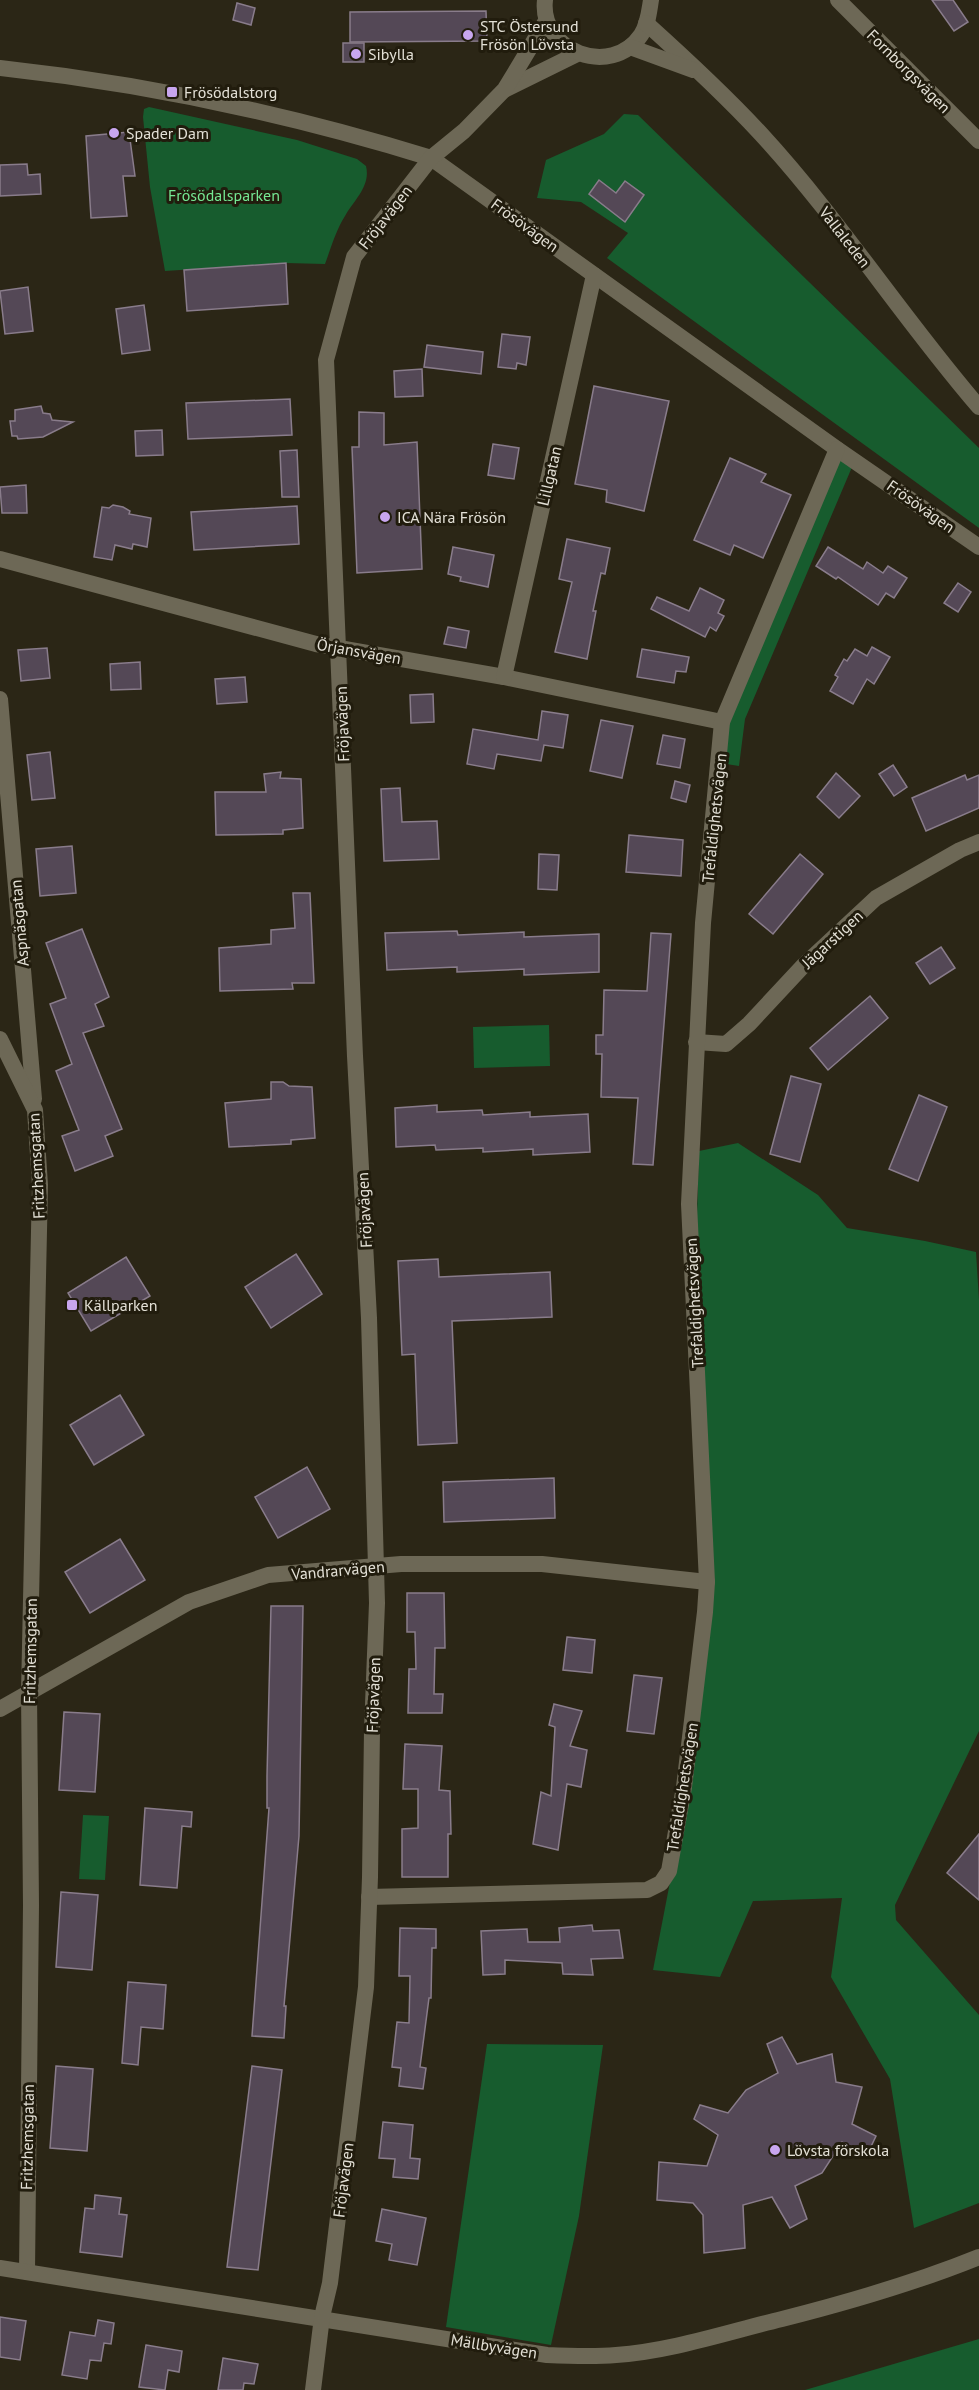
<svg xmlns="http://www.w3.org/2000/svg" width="979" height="2390" font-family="'PT Sans',sans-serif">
<rect width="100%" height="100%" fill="#2b2616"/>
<g fill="#175c2e">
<path d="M149 107 297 140 357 159 366 166C371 186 354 200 345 216 336 230 331 248 325 264L286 263 165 271 150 187 143 117 144 109Z"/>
<polygon points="624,114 638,115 979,448 979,528 607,258 628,233 581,202 537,198 546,160 604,134"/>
<polygon points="837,449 855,460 745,719 739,766 720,763 722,722"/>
<polygon points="549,1025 550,1066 474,1068 473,1027"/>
<polygon points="738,1143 818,1195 847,1228 925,1241 976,1252 979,1300 979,1731 895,1905 896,1920 979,2015 979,2203 914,2228 890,2079 831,1977 842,1898 753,1901 720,1977 653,1970 687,1794 712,1611 696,1247 699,1151"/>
<polygon points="83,1815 109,1816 105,1880 79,1879"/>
<polygon points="487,2044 603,2045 579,2216 551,2345 446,2327"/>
<polygon points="979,2339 979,2390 805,2390"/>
</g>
<g fill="#544856" stroke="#897c8b" stroke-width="1.5">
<polygon points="932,0 953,0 968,22 954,31"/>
<polygon points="237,3 255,8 251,25 233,20"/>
<polygon points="486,11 487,41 350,42 350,12"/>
<rect x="343" y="43" width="21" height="19"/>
<polygon points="129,132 135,176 123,176 127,216 91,218 86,136"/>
<polygon points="27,164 28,175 40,174 41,194 0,196 0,165"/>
<polygon points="599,180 616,193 625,181 644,195 625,222 589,194"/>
<polygon points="286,263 288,304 187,311 184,270"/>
<polygon points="28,287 33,331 5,334 0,291"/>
<polygon points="144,305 150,350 122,354 116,309"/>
<polygon points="502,334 530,337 526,365 517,363 516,369 498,367"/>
<polygon points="427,345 483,352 481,374 424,367"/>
<polygon points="422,369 423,396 395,397 394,371"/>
<polygon points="594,386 669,401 644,511 606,502 607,490 575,484"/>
<polygon points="290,399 292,435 188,439 186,403"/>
<polygon points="41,406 43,413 50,414 52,420 73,422 43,437 18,439 17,436 12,436 10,421 15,421 15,410"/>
<polygon points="359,412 384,413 384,445 417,442 422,569 357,573 352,447 359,447"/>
<polygon points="162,430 163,455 136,456 135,431"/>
<polygon points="493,444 519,448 514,479 488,475"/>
<polygon points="297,450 299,497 282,497 280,451"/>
<polygon points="730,458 766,474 761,482 791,495 763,558 734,545 730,555 694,540"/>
<polygon points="26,485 27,513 2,513 0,487"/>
<polygon points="113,505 123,507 130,511 129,514 151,518 147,547 133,544 132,549 115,545 112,560 94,557 102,507 109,508"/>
<polygon points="297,506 299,544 194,550 191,512"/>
<polygon points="567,539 610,548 605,574 601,573 593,611 596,611 587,659 555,652 572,582 559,579"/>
<polygon points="453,547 494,555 488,587 460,581 461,577 448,574"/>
<polygon points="828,547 863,569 867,562 883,573 888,566 907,578 894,598 886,593 878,605 838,577 836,579 816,566"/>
<polygon points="958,583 971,592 958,612 944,603"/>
<polygon points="700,588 724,600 718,613 724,616 716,631 710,627 705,637 651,609 657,597 689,611"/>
<polygon points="448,627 469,631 466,648 444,644"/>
<polygon points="872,647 890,657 874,684 867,679 853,704 830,691 838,677 835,675 844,659 847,661 855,649 867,656"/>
<polygon points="47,648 50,678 21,681 18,650"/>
<polygon points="642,649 689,657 686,672 676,671 674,683 637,677"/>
<polygon points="140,662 141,689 111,690 110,664"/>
<polygon points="245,677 247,702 217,704 215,679"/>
<polygon points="433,694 434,722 411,723 410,695"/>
<polygon points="542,711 568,715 563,748 544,745 541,761 497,754 494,769 467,764 473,729 538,740"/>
<polygon points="601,720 633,726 622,778 590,771"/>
<polygon points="663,735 685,739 680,768 657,764"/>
<polygon points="50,752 55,798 32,800 27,755"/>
<polygon points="893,765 907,787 894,796 879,774"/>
<polygon points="281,772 280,778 301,779 303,828 283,830 283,834 216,835 215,792 266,792 264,774"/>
<polygon points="836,773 860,796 839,818 817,797"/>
<polygon points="965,775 967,780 979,775 979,808 926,831 912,798"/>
<polygon points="675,781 690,785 686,802 671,798"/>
<polygon points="400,788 402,822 437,821 439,859 384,861 381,789"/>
<polygon points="629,835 683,840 681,876 626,872"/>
<polygon points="72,846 76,893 40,896 36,849"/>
<polygon points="539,854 559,855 557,890 538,889"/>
<polygon points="800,854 823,874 773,934 749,914"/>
<polygon points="293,893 310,893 314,983 292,983 293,989 220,991 219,948 271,944 271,930 295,928"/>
<polygon points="82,929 109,997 95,1004 104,1026 83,1033 122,1129 105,1136 113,1156 75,1171 62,1136 79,1130 56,1071 72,1064 50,1004 66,998 46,943"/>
<polygon points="457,931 458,935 524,932 524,937 599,934 599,972 524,975 524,969 457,972 457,967 387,970 385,933"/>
<polygon points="651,933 671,934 653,1165 633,1164 638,1098 601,1097 602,1054 596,1054 596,1035 603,1035 604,990 647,991"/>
<polygon points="941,947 955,968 930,984 916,963"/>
<polygon points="870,996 888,1018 828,1070 810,1048"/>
<polygon points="791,1076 821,1084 800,1162 770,1154"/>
<polygon points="271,1082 283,1082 289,1086 312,1087 315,1138 291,1140 291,1144 229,1147 225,1103 271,1099"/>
<polygon points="919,1095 947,1107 918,1181 889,1169"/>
<polygon points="437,1105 437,1112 482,1110 483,1115 530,1112 530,1117 588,1114 590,1152 533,1155 533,1149 483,1152 483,1148 436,1150 435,1145 396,1147 395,1108"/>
<polygon points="296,1254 322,1294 271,1328 245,1287"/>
<polygon points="126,1257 150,1296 91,1331 68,1293"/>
<polygon points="438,1259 439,1277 550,1272 552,1317 452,1321 457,1443 418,1445 415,1354 402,1355 398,1261"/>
<polygon points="120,1395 144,1435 94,1465 70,1425"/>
<polygon points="307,1467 330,1509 278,1538 255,1497"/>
<polygon points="554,1478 555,1518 444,1522 443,1482"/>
<polygon points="120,1539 145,1580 90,1613 65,1572"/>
<polygon points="407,1593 444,1593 445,1648 435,1648 434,1694 443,1694 442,1713 408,1713 409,1669 416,1669 415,1632 407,1632"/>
<polygon points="271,1606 303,1606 299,1836 284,2006 286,2006 284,2038 252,2036 269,1808 267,1808 267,1776"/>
<polygon points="567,1637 595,1640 592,1673 563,1670"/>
<polygon points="634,1675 662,1678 654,1734 627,1731"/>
<polygon points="554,1704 582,1711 570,1746 587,1750 581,1787 567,1784 558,1850 533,1844 541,1792 551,1796 555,1727 549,1725"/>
<polygon points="64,1712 100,1714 95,1792 59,1790"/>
<polygon points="405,1744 442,1746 439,1790 450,1791 451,1834 448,1834 448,1877 402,1877 402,1829 418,1828 418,1789 403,1789"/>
<polygon points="145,1808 192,1812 191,1827 182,1826 177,1888 140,1885"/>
<polygon points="979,1834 979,1900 947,1873"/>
<polygon points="61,1892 98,1895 92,1970 56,1967"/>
<polygon points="592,1925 593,1931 619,1930 623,1958 591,1959 593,1975 563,1974 562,1963 505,1960 505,1974 483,1975 481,1931 527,1929 528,1942 560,1942 559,1928"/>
<polygon points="400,1928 436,1929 436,1948 432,1948 431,1998 429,1998 420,2067 426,2068 423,2089 399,2086 401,2068 392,2067 397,2022 409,2023 410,1976 399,1976"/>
<polygon points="128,1982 166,1985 163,2029 141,2027 138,2065 122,2063"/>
<polygon points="782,2037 797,2064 832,2054 836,2082 862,2087 852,2124 876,2136 866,2157 842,2142 822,2173 795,2186 807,2219 790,2228 772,2197 743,2205 745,2248 704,2253 703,2215 693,2203 657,2200 659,2162 707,2166 718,2135 694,2119 700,2105 728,2113 746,2090 778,2073 767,2044"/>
<polygon points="56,2066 93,2069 87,2151 50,2148"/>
<polygon points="252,2066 282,2070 258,2270 227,2267"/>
<polygon points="383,2122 413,2125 410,2158 420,2159 418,2179 393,2177 395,2159 379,2158"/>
<polygon points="95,2195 121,2198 119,2214 127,2215 122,2257 80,2252 85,2208 94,2209"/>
<polygon points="382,2209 426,2218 417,2265 389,2260 392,2244 376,2241"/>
<polygon points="0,2317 26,2321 20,2360 0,2357"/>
<polygon points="98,2320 114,2323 111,2344 104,2343 101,2361 90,2360 87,2379 62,2375 70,2332 95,2336"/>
<polygon points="146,2345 182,2351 179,2372 168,2370 165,2390 139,2387"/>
<polygon points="223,2358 258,2364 254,2384 244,2383 243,2390 218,2390"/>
</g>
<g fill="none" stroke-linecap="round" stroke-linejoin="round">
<g stroke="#6d6856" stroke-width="16">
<polyline points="838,0 979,141"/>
<polyline points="431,158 837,449 979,547"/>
<polyline points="0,559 316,644 504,677 722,722"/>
<polyline points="504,677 594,275"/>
<polyline points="0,699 34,1099"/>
<polyline points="0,1039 35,1110 40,1185 29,1692 31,1905 27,2272"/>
<polyline points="696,1042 726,1044 749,1024 804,965 876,898 960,850 979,842"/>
<polyline points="0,1709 189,1602 268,1575 401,1564 542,1564 707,1582"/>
<polyline points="369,1897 647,1890 661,1883 669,1871 684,1787 705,1612 707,1582 689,1204 703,923 722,722 837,449"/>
<path d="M0 2268 547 2355C570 2356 593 2357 616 2355 672 2351 728 2332 782 2319 849 2302 915 2283 979 2257"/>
</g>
<g stroke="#6d6856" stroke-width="16">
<path d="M0 68C148 84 289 114 431 158"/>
<polyline points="506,89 577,54"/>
<polyline points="313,2390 322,2317 330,2283 366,1987 370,1877 372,1730 377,1603 369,1318 355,1056 326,360 354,257 431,158 464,131 505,89 546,21"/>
</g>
<g stroke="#6d6856" stroke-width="16">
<path d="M545 0C539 51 611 79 641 35 648 25 649 12 651 0"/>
<path d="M646 23C686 59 725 95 761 134 840 220 903 319 979 407"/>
<polyline points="630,47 693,70"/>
</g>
</g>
<g fill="#c8a6ef" stroke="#211c0d" stroke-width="2">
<circle cx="468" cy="35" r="6"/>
<circle cx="356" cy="54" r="6"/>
<rect x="166" y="86" width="12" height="12" rx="3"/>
<circle cx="114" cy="133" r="6"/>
<circle cx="385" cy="517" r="6"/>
<rect x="66" y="1299" width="12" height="12" rx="3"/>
<circle cx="775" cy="2150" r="6"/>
</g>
<g text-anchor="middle" stroke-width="6" stroke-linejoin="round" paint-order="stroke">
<g font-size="16" fill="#e3e0d6" stroke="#211c0d" text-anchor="start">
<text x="480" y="32">STC Östersund<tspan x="480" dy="18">Frösön Lövsta</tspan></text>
<text x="368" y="60">Sibylla</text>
<text x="184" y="98">Frösödalstorg</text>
<text x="126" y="139">Spader Dam</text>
<text x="397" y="523">ICA Nära Frösön</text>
<text x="84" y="1311">Källparken</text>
<text x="787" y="2156">Lövsta förskola</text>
</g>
<g font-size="16" fill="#e3e0d6" stroke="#211c0d">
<text transform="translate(909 71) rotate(45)" y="6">Fornborgsvägen</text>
<text transform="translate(385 217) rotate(-52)" y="6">Fröjavägen</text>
<text transform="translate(525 225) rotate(36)" y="6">Frösövägen</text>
<text transform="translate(845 237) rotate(52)" y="6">Vallaleden</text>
<text transform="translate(549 476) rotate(-77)" y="6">Lillgatan</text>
<text transform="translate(921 506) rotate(35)" y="6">Frösövägen</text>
<text transform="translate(359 651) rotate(10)" y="6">Örjansvägen</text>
<text transform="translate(342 724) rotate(-92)" y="6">Fröjavägen</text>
<text transform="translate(714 818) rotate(-84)" y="6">Trefaldighetsvägen</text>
<text transform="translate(19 923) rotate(-95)" y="6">Aspnäsgatan</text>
<text transform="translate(832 939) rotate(-43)" y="6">Jägarstigen</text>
<text transform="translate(36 1166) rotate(-93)" y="6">Fritzhemsgatan</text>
<text transform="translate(364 1210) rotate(-93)" y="6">Fröjavägen</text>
<text transform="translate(694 1303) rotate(-93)" y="6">Trefaldighetsvägen</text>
<text transform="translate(338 1570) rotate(-5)" y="6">Vandrarvägen</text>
<text transform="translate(30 1651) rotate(-89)" y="6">Fritzhemsgatan</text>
<text transform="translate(373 1695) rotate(-88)" y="6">Fröjavägen</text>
<text transform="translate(682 1787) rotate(-81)" y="6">Trefaldighetsvägen</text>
<text transform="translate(27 2137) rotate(-89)" y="6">Fritzhemsgatan</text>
<text transform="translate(343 2180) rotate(-83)" y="6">Fröjavägen</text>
<text transform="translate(494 2346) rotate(9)" y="6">Mällbyvägen</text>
</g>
<g font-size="16" fill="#75e793" stroke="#211c0d">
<text x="224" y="201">Frösödalsparken</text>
</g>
</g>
</svg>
